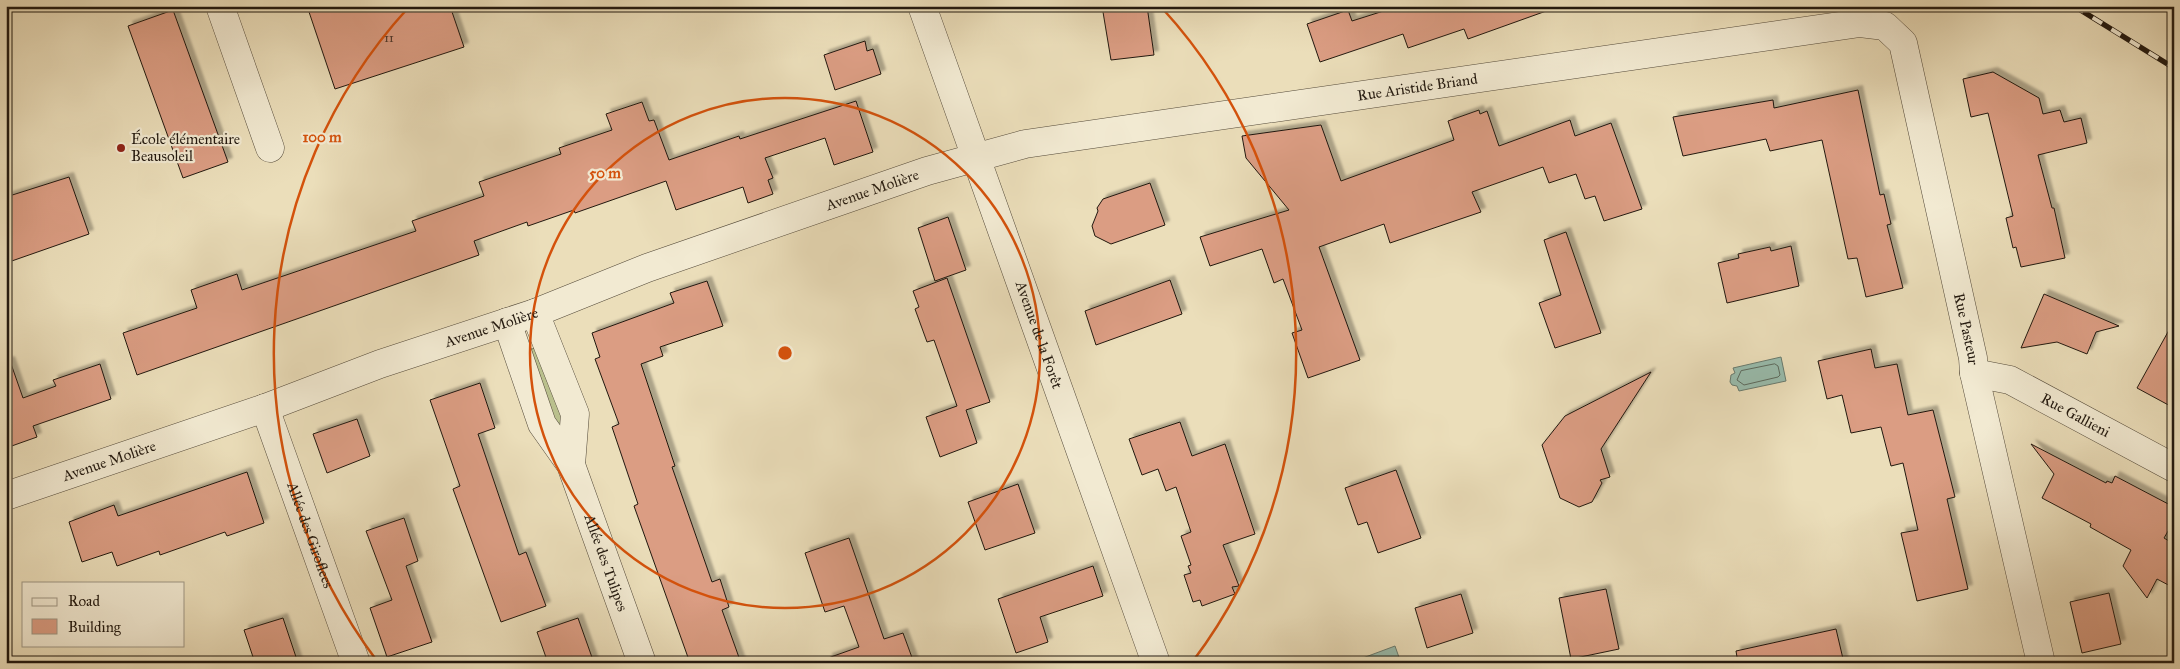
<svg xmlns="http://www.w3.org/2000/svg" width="2180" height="669" font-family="'IM FELL Great Primer',serif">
<defs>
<filter id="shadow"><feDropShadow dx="4.5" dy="-4.5" stdDeviation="1" flood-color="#0004"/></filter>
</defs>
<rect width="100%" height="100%" fill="#ebdeba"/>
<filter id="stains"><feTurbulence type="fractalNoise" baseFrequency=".004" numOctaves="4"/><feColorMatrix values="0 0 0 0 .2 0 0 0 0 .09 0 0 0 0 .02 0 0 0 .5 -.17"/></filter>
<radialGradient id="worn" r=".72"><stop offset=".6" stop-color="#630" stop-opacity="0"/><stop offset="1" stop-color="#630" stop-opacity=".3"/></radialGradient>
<polygon fill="#bac08d" stroke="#6e6c4e" points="539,347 564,424 551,429 525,351"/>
<g fill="#98bcad" stroke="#687a6e">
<polygon points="1781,357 1786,381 1739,391 1737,386 1732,385 1730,382 1731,375 1735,373 1733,368"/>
<polygon points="1395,646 1401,663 1352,662"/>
</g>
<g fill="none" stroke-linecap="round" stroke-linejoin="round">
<polygon stroke="#5c6a5e" stroke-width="1" points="1775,364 1778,366 1780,375 1778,377 1744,385 1737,380 1741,371"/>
</g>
<g fill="#db9d83" stroke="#21180f" filter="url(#shadow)">
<polygon points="307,6 450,6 464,47 335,89"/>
<polygon points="1102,6 1147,6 1154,55 1111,60"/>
<polygon points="1393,6 1549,6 1549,10 1468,39 1464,29 1408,48 1403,34 1320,62 1307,24 1348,10 1352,21 1393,8"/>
<polygon points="173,10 228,162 183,178 128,26"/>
<polygon points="865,41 867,51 873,49 881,74 835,90 824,55"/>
<polygon points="1993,72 2039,98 2043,114 2060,110 2064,122 2081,118 2087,143 2038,155 2052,208 2054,208 2065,258 2021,267 2016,247 2013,248 2006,218 2013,216 1988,113 1971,117 1963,79"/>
<polygon points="1858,90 1880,195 1884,194 1891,224 1887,225 1903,288 1866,297 1857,258 1848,259 1822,140 1770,151 1766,139 1683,156 1673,117 1773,100 1774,108"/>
<polygon points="856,101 873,152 834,165 825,138 765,158 773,178 768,180 773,194 748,203 743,187 676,210 666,181 575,213 574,210 528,226 527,222 474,241 479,255 137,375 123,333 197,308 191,290 237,274 242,290 416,231 412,221 484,196 479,182 561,154 559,148 612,130 606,114 642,102 649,121 654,120 669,160 739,136 740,139"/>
<polygon points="1479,110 1480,114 1487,111 1499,146 1570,120 1575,136 1611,123 1642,209 1604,221 1595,196 1585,199 1576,174 1549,183 1543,167 1472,192 1481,212 1390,243 1384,224 1319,247 1360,360 1308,378 1292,333 1302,330 1283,279 1274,283 1262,249 1210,266 1200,237 1289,210 1246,158 1242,136 1321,125 1341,181 1454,140 1448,121"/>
<polygon points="69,177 89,234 6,263 6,197"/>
<polygon points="1150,183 1165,225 1111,244 1095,236 1092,226 1098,211 1097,208 1103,199"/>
<polygon points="948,217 966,270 935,281 918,228"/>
<polygon points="1566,232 1601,333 1555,348 1539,303 1561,295 1544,240"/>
<polygon points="1791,246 1799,286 1727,303 1718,263 1739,258 1738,254 1770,247 1771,251"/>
<polygon points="947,278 990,402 966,410 977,443 940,457 926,417 957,406 934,340 927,342 915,309 919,307 913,291"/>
<polygon points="1170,280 1182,314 1096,345 1085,311"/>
<polygon points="707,281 723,326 660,347 663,356 641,364 675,466 672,467 712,582 720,579 729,607 722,610 741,663 690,663 634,506 638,504 612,427 619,424 595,359 600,357 592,333 674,303 670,293"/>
<polygon points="2044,294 2119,326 2096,332 2087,354 2057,342 2021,348"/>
<polygon points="2174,321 2174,408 2137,388"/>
<polygon points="1871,349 1875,368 1897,364 1908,415 1933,410 1955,497 1947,499 1968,589 1917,601 1901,533 1918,530 1903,463 1891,466 1881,427 1851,433 1842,395 1827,399 1818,361"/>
<polygon points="10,361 23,398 56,386 53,380 100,364 111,399 33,426 37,437 6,448 6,362"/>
<polygon points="1651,372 1601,449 1610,477 1600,480 1602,483 1592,502 1579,507 1560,498 1542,445 1565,416"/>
<polygon points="480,383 495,428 478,434 519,555 526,552 546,606 501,622 453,489 460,486 430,400"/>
<polygon points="357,419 370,456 327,473 313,434"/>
<polygon points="1180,422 1192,456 1225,444 1255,534 1223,545 1239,586 1232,587 1235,594 1202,606 1200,600 1193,602 1184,575 1191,573 1188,566 1191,565 1181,536 1191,532 1176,487 1166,491 1158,469 1142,475 1129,439"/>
<polygon points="2031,444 2106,483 2107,481 2112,483 2115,476 2174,507 2174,521 2164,538 2174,544 2174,588 2157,579 2147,598 2123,566 2131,550 2090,527 2091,524 2042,498 2054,474"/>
<polygon points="1396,470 1421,538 1378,553 1367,522 1358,525 1345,488"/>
<polygon points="247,472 264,523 227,536 225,532 160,555 159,551 117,566 112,552 82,562 69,522 114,505 118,516"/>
<polygon points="1018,484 1035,533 985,550 968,502"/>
<polygon points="404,518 418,561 406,566 432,642 387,657 370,608 392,600 366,531"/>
<polygon points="849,538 884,639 903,633 914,663 828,663 828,658 859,647 844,606 825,612 805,553"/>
<polygon points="1093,566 1103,596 1040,617 1048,642 1016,653 998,599"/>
<polygon points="1606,589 1619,649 1571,659 1559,598"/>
<polygon points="2109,593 2121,644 2082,653 2070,602"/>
<polygon points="1461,594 1473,633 1427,648 1415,608"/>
<polygon points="283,618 298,663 255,663 244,630"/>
<polygon points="578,618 594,663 548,663 537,632"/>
<polygon points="1836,629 1844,663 1738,663 1736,651"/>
</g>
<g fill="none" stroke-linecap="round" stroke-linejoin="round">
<defs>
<g id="minor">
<polyline points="220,6 270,148"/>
<path id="s1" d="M922 6 1156 663"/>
<polyline points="535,313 575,414 571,465"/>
<path id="s2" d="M507 322 542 424 571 465 642 663"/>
<path id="s3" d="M1974 373 2010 380 2174 468"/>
<path id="s4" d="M265 408 356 663"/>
<path id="s5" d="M6 496 265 408 380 364 535 313 647 268 927 171 1025 144 1860 23 1885 26 1903 43 1973 358 1974 373 2041 663"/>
</g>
</defs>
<use href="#minor" stroke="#544a3a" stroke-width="29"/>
<use href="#minor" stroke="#f2ead2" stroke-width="28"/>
<defs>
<polyline id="rail" points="2074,6 2174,68"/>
</defs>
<use href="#rail" stroke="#21180f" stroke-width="5.5"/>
<use href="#rail" stroke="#f2ead2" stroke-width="4" stroke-dasharray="11" stroke-linecap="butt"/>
</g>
<g fill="none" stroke="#d4520c" stroke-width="2.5">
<circle cx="785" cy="353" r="255"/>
<path d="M377 661A511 511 0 0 1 408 8M1162 8A511 511 0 0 1 1193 661"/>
</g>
<circle fill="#8f2418" stroke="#f2ead2" stroke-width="2" cx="121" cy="148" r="5"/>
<g text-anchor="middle" stroke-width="4.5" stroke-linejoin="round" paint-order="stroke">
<g font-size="12" fill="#50392c">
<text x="389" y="42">11</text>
</g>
<g font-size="15" fill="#21180f" stroke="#f2ead2">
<text dy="5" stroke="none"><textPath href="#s5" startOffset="1475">Rue Aristide Briand</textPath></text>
<text dy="5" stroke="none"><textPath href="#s5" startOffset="919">Avenue Molière</textPath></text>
<text dy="5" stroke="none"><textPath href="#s5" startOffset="514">Avenue Molière</textPath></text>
<text dy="5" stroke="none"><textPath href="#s5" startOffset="2265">Rue Pasteur</textPath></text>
<text dy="5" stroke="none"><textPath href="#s1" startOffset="349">Avenue de la Forêt</textPath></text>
<text dy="5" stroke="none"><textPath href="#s3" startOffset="111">Rue Gallieni</textPath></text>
<text dy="5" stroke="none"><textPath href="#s5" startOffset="109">Avenue Molière</textPath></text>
<text dy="5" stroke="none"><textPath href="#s4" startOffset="135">Allée des Giroflees</textPath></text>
<text dy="5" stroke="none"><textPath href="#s2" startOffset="262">Allée des Tulipes</textPath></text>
</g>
<g font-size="15" fill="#21180f" stroke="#f2ead2" text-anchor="start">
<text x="131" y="144">École élémentaire<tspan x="131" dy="17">Beausoleil</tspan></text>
</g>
</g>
<circle cx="785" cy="353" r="8" fill="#d4520c" stroke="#f2ead2" stroke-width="2.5"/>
<g font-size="15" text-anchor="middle" font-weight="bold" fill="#d4520c" stroke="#f2ead2" stroke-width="4.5" stroke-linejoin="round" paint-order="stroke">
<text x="322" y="142">100 m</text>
<text x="605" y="178">50 m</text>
</g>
<rect width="2180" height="669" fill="none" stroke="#ebdeba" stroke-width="25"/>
<rect x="8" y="8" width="2165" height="654" fill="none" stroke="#21180f" stroke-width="2.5"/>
<rect x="12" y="12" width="2155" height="644" fill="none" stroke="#21180f"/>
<rect x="22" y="582" width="162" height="65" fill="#f2ead2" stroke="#9e9684"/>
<rect x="32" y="598" width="25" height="8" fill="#f2ead2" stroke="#9e9684"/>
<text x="68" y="606" font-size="15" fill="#21180f">Road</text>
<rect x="32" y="619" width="25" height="15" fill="#db9d83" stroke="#9e9684"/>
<text x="68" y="632" font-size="15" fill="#21180f">Building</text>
<rect width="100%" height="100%" filter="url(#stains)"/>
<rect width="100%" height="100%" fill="url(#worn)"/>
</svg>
